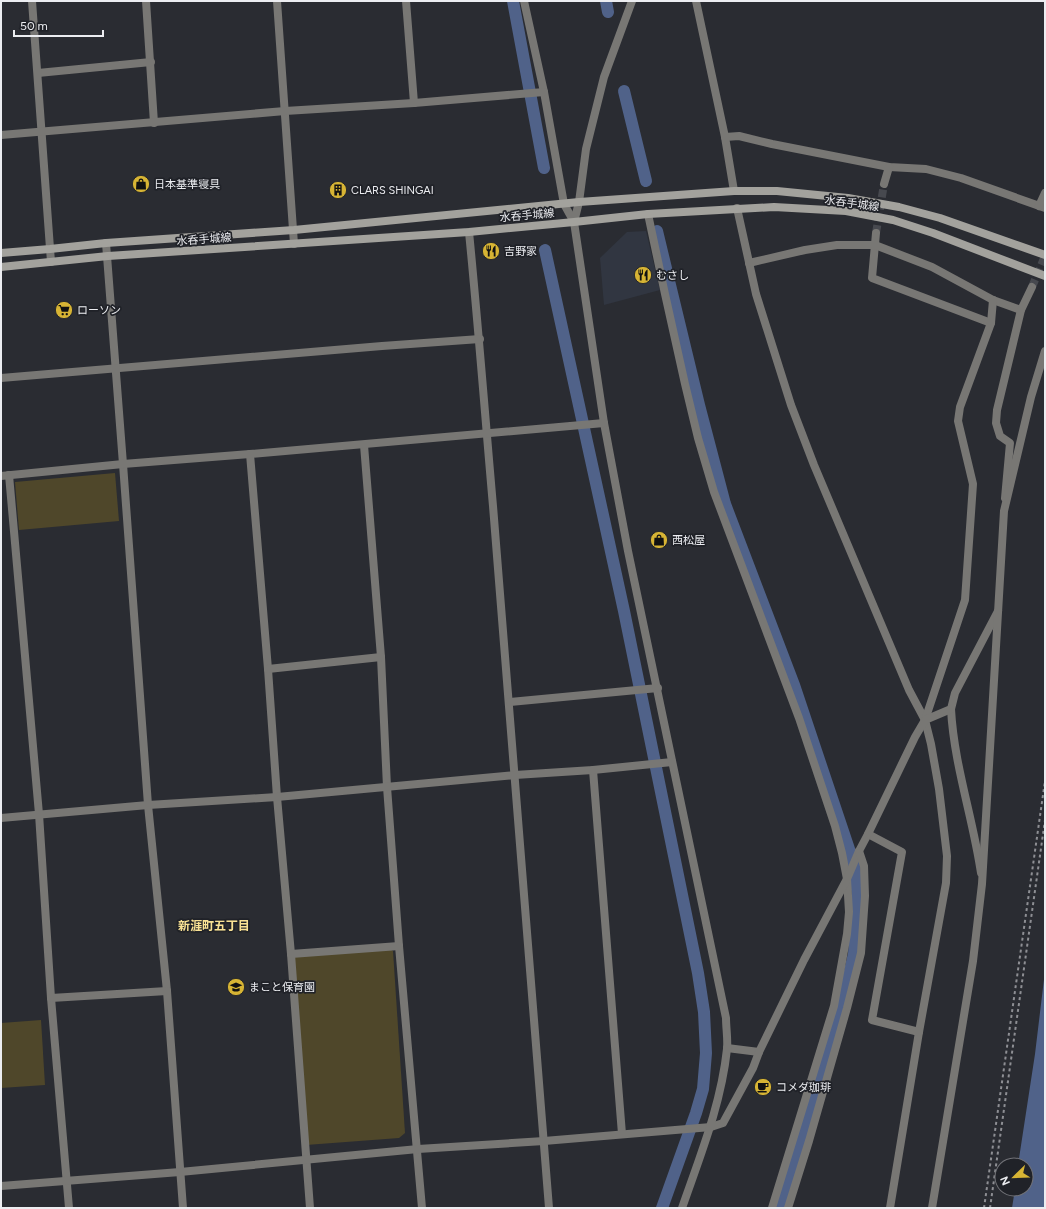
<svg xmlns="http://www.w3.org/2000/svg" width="1046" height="1209" font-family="Figtree,'Noto Sans JP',sans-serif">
<rect width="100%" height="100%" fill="#2a2c32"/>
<polygon fill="#313641" points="646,231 660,290 604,305 600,258 627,232"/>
<g fill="#4f472a">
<polygon points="115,473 119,521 19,530 15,482"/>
<polygon points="388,948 393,951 405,1133 399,1138 306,1145 292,957"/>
<polygon points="41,1020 45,1085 1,1088 1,1023"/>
</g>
<polygon fill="#506289" points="1045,971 1045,1208 1012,1208 1015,1189 1026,1189 1026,1165 1018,1165 1035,1054"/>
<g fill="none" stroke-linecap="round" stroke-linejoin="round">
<g stroke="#506289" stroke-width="12">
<polyline points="513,1 544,168"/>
<polyline points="606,1 608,12"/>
<polyline points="624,91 646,181"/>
<polyline points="657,231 699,405 725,504 794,685 854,864 858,898 854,954 841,1009 826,1062 800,1141 781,1208"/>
<polyline points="545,250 624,611 698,973 704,1012 706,1053 703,1089 696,1113 662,1208"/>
</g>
<g stroke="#47494f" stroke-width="8" stroke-dasharray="8 4" stroke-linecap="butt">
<polyline points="876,233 884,184"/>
<polyline points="1032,287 1045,256"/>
</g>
<g stroke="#8e8f94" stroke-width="2" stroke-dasharray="3 3" stroke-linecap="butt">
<polyline points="984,1208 1045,781"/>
<polyline points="990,1208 1045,820"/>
</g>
<g stroke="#787774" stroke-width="8">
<polyline points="146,1 154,123"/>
<polyline points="406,1 414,103"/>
<polyline points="38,73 151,62"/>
<polyline points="725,137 739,136 772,144 889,167 926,169 961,178 1045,208"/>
<polyline points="884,184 889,167"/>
<polyline points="1039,206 1045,193"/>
<polyline points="737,208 756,294 791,405 814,465 909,690 925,720 931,744 939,789 947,856 946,883 919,1032 890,1208"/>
<polyline points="648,214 665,294 685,384 698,438 714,492 799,718 835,826 842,853 847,879 849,912 847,934 834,1006 772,1208"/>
<path d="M469 232C478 323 485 415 493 506 513 740 531 974 549 1208"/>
<polyline points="876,233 872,278 991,323"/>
<polyline points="106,243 123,464 148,805 167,991 183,1208"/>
<polyline points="749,263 805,250 837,245 875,245 932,267 993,300 1021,310"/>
<polyline points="1,378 382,346 480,339"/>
<polyline points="364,445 381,657 387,787 399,946 422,1208"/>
<polyline points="250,454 268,669 277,797 291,954 310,1208"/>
<polyline points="9,475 39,814 51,998 69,1208"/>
<polyline points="1005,498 1010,443 1000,436 996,423 997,410 1021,310 1032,287"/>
<polyline points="268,669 381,657"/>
<polyline points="510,702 658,688"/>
<path d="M951 709C954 765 973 818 981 873"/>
<polyline points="925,720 965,600 973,484 958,421 960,407 991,323 993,300"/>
<polyline points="593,770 622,1134"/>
<polyline points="1,818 148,805 277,797 515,775 593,770 672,762"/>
<polyline points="868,834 902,852 872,1020 919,1032"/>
<polyline points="291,954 399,946"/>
<polyline points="51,998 167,991"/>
<polyline points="727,1048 759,1052"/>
<polyline points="1,1186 180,1172 418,1149 544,1141 711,1127 723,1123 753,1068 759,1052 804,960 847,879 859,851 868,834 915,737 925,720 951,709 955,693 998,611"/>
<polyline points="788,1208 809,1141 847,1008 861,953 865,896 864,866 859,851"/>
</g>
<g stroke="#787774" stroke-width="8">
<polyline points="32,1 51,262"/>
<polyline points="277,1 294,244"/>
<polyline points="524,1 544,92 564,204 574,222"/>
<path d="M632 1 604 77 586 149 579 202 574 222 604 423 628 551 726 1018C726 1028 728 1039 727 1049 721 1105 700 1156 682 1208"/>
<polyline points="696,1 725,137 734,191"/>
<polyline points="1,135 285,111 414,103 544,92"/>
<polyline points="1,476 123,464 250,454 604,423"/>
<polyline points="932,1208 973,961 982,884 1004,511 1031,397 1045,351"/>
</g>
<g stroke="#a3a29d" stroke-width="8">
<polyline points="1,253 50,249 106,243 294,230 579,202 734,191 777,191 848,198 899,207 940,218 1045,255"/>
<polyline points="1,267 108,256 469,232 574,222 648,214 774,207 846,211 893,220 933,233 1045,276"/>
</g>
</g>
<defs>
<symbol id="shop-disc" viewBox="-11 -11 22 22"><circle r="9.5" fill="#d7b434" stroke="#202228"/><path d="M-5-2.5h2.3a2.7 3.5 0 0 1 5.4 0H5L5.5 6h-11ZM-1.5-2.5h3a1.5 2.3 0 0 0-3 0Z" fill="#111"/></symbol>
<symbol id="building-disc" viewBox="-11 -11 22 22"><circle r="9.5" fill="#d7b434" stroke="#202228"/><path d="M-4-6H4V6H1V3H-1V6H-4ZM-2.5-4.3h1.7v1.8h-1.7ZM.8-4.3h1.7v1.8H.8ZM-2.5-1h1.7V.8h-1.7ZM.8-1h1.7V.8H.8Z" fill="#111"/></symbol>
<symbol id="restaurant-disc" viewBox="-11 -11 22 22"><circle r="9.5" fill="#d7b434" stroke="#202228"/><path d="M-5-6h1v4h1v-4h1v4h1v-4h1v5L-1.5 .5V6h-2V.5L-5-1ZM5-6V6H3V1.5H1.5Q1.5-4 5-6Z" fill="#111"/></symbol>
<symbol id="supermarket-disc" viewBox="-11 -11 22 22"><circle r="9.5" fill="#d7b434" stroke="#202228"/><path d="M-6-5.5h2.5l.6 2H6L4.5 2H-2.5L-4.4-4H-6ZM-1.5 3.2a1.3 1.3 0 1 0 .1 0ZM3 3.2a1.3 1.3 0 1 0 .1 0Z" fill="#111"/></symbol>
<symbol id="school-disc" viewBox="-11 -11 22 22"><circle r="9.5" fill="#d7b434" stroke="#202228"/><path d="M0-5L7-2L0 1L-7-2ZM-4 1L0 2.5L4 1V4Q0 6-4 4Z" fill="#111"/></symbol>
<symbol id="cafe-disc" viewBox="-11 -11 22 22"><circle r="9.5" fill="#d7b434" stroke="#202228"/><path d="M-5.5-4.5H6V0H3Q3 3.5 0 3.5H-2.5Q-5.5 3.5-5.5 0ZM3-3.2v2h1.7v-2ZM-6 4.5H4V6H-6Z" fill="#111"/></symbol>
</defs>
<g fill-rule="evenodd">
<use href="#shop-disc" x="131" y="174" width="20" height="20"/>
<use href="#building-disc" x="328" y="180" width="20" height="20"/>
<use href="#restaurant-disc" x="481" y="241" width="20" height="20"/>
<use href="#restaurant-disc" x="633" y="265" width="20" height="20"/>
<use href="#supermarket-disc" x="54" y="300" width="20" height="20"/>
<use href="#shop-disc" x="649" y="530" width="20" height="20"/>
<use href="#school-disc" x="226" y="977" width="20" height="20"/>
<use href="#cafe-disc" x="753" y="1077" width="20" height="20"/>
</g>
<g text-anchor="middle" stroke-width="3.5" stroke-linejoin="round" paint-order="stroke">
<g font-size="11" fill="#ecedf1" stroke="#202228" text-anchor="start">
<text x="154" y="188">日本基準寝具</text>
<text x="351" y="194">CLARS SHINGAI</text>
<text x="504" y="255">吉野家</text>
<text x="656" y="279">むさし</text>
<text x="77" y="314">ローソン</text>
<text x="672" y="544">西松屋</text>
<text x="249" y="991">まこと保育園</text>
<text x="776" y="1091">コメダ珈琲</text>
</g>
<g font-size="11" fill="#ecedf1" stroke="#202228">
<text transform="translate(852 203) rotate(8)" y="4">水呑手城線</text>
<text transform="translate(527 215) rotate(-5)" y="4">水呑手城線</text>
<text transform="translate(204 239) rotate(-4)" y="4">水呑手城線</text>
</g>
<g font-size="12" font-weight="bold" fill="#f9e294" stroke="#202228">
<text x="214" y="930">新涯町五丁目</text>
</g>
</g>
<rect width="1046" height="1209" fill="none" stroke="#ecedf1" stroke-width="4"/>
<g transform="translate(1014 1177) rotate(247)"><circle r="19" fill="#202228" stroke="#727378"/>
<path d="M0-3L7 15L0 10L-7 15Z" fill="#d7b434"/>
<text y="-6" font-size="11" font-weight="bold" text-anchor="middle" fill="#ecedf1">N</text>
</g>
<path d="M14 30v6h89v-6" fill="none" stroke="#ecedf1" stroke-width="2"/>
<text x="20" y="30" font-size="12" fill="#ecedf1" stroke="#202228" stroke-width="3" paint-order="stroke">50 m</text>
</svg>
